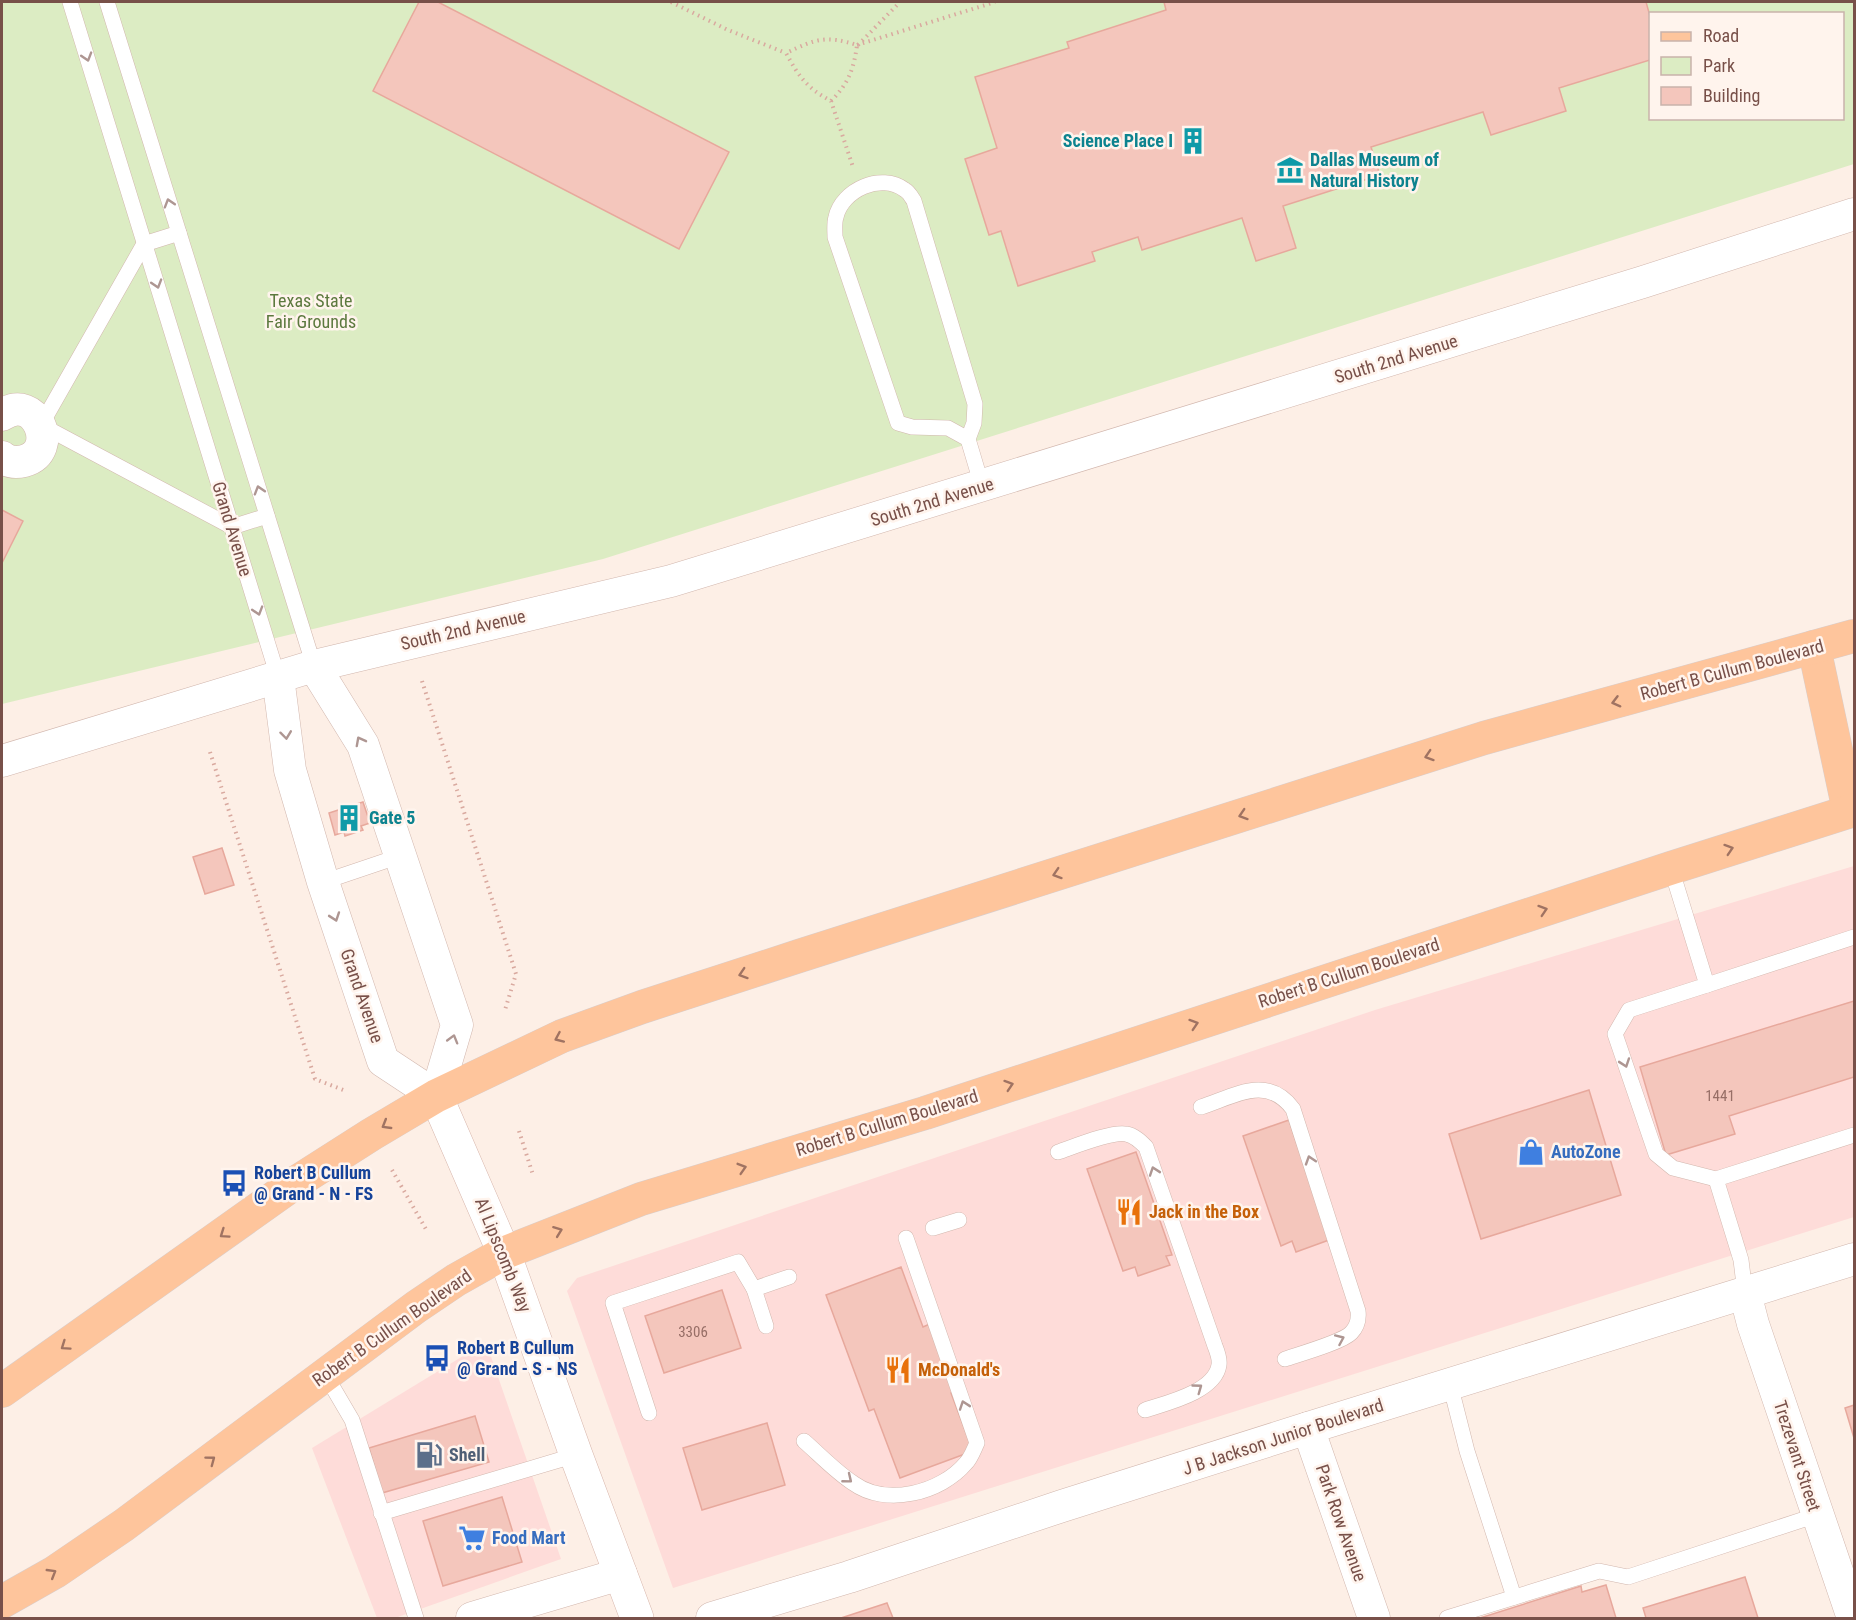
<svg xmlns="http://www.w3.org/2000/svg" width="1856" height="1620" font-family="'Roboto Condensed',sans-serif">
<rect width="100%" height="100%" fill="#fdefe6"/>
<g fill="#fedcd9">
<polygon points="1854,866 1854,1217 673,1588 567,1291 577,1278 1375,1010"/>
<polygon points="486,1342 561,1559 395,1618 377,1618 312,1448"/>
</g>
<path fill="#dcecc3" fill-rule="evenodd" d="M2 2H1854V164L603 559 2 704ZM1650 14H1842V118H1650Z"/>
<g fill="#f4c6bc" stroke="#e7a89c" stroke-width="1.5">
<polygon points="419,2 438,2 729,152 679,249 373,91"/>
<polygon points="1164,2 1649,2 1646,2 1650,16 1650,60 1559,88 1566,111 1491,135 1483,112 1371,147 1380,175 1283,206 1296,248 1256,261 1242,218 1142,250 1138,237 1092,252 1095,261 1018,286 1001,231 989,235 965,159 997,148 975,77 1069,48 1067,42 1166,10"/>
<polygon points="2,510 23,521 2,563"/>
<polygon points="363,802 370,823 361,826 363,830 345,836 344,832 335,835 329,813"/>
<polygon points="222,848 234,885 205,894 193,857"/>
<polygon points="1854,1001 1854,1077 1729,1116 1735,1134 1666,1155 1640,1067"/>
<polygon points="1589,1090 1621,1195 1481,1239 1449,1134"/>
<polygon points="1289,1120 1329,1240 1296,1252 1292,1241 1281,1246 1243,1136"/>
<polygon points="1136,1152 1172,1255 1166,1256 1170,1265 1138,1276 1135,1267 1123,1271 1087,1169"/>
<polygon points="901,1267 923,1327 932,1323 957,1391 951,1393 973,1451 900,1478 874,1409 869,1411 826,1295"/>
<polygon points="722,1290 741,1348 664,1373 645,1316"/>
<polygon points="1854,1405 1854,1438 1845,1408"/>
<polygon points="475,1416 489,1462 382,1493 369,1448"/>
<polygon points="767,1423 785,1485 702,1510 683,1448"/>
<polygon points="502,1497 522,1562 443,1586 423,1521"/>
<polygon points="1745,1577 1758,1618 1646,1618 1643,1608"/>
<polygon points="1606,1585 1616,1618 1480,1618 1581,1586 1582,1592"/>
<polygon points="887,1603 893,1618 841,1618"/>
</g>
<g fill="none" stroke-linecap="round" stroke-linejoin="round">
<defs>
<g id="lane">
<polyline points="70,2 278,677"/>
<polyline points="107,2 314,666"/>
<polyline points="179,233 144,244 41,425 232,527 267,516"/>
<path d="M968 439 948 428 912 427 898 423 835 237C835 231 834 223 836 217 842 190 881 172 905 190 909 192 912 198 914 201L975 404 974 423 968 439 982 486"/>
<polyline points="1671,868 1707,985 1629,1010 1615,1034 1656,1154 1673,1168 1716,1179 1854,1135"/>
<polyline points="323,882 400,856"/>
<polyline points="1707,985 1854,937"/>
<path d="M1201 1107C1235 1096 1267 1074 1293 1109L1358 1311C1359 1319 1358 1326 1351 1333 1342 1342 1300 1354 1285 1359"/>
<path d="M1058 1152C1073 1147 1112 1131 1126 1134 1134 1135 1141 1142 1146 1147L1215 1346C1217 1351 1220 1359 1219 1365 1215 1392 1166 1403 1145 1410"/>
<polyline points="1716,1179 1741,1260 1745,1293"/>
<polyline points="933,1228 959,1220"/>
<polyline points="754,1289 789,1277"/>
<polyline points="325,1374 352,1420 416,1618"/>
<polyline points="1450,1384 1467,1451 1514,1597"/>
<polyline points="649,1413 613,1303 738,1262 754,1289 766,1326"/>
<path d="M804 1441C820 1455 835 1471 853 1483 886 1507 941 1493 966 1463 971 1458 974 1449 977 1443L906 1238"/>
<polyline points="381,1513 576,1455"/>
<polyline points="1447,1618 1599,1571 1628,1577 1817,1515"/>
</g>
<g id="street">
<path d="M2 415C36 391 61 451 24 461 16 463 8 462 2 457"/>
<polyline points="278,677 290,770 323,882 383,1061 436,1096 457,1025 363,745 314,666"/>
<polyline points="2,761 314,666 671,581 1643,282 1854,214"/>
<polyline points="1745,1293 1753,1324 1853,1618"/>
<polyline points="1308,1428 1374,1618"/>
<polyline points="472,1618 621,1574"/>
<polyline points="712,1618 849,1577 1062,1506 1308,1428 1854,1259"/>
</g>
<polyline id="secondary" points="436,1096 504,1253 576,1455 637,1618"/>
<g id="primary">
<polyline points="1814,647 1849,811"/>
<polyline points="2,1391 292,1185 372,1134 436,1096 562,1036 642,1007 799,956 1484,738 1854,636"/>
<polyline points="2,1602 55,1572 124,1525 416,1307 456,1280 504,1253 641,1199 925,1113 1671,868 1854,810"/>
</g>
</defs>
<use href="#lane" stroke="#d2b7ae" stroke-width="16"/>
<use href="#street" stroke="#d2b7ae" stroke-width="33"/>
<use href="#secondary" stroke="#d8b7ad" stroke-width="34"/>
<use href="#primary" stroke="#d9cecc" stroke-width="34"/>
<g stroke="#d9a99f" stroke-width="4" stroke-dasharray="1.5 4.5" stroke-linecap="butt">
<polyline points="671,2 728,30 786,53"/>
<polyline points="857,45 995,2"/>
<polyline points="858,45 900,2"/>
<path d="M831 101C848 84 854 69 857 45 825 35 816 39 786 53 799 77 807 88 831 101L853 167"/>
<polyline points="422,681 516,974 505,1010"/>
<polyline points="210,752 315,1079 346,1091"/>
<polyline points="519,1131 533,1175"/>
<polyline points="392,1170 427,1231"/>
</g>
<use href="#lane" stroke="#fff" stroke-width="15"/>
<use href="#street" stroke="#fff" stroke-width="32"/>
<use href="#secondary" stroke="#fff" stroke-width="33"/>
<use href="#primary" stroke="#fec59c" stroke-width="33"/>
</g>
<defs><path id="oneway-chevron" d="M-2-3.5L2.5 0L-2 3.5" fill="none" stroke-width="1.6" stroke-linecap="round" stroke-linejoin="round" transform="scale(1.5)"/></defs>
<g stroke="#ae9692">
<use href="#oneway-chevron" transform="translate(87 57) rotate(73)"/>
<use href="#oneway-chevron" transform="translate(169 203) rotate(-107)"/>
<use href="#oneway-chevron" transform="translate(157 284) rotate(73)"/>
<use href="#oneway-chevron" transform="translate(259 490) rotate(-107)"/>
<use href="#oneway-chevron" transform="translate(258 611) rotate(73)"/>
<use href="#oneway-chevron" transform="translate(286 735) rotate(83)"/>
<use href="#oneway-chevron" transform="translate(360 741) rotate(-118)"/>
<use href="#oneway-chevron" transform="translate(335 917) rotate(71)"/>
<use href="#oneway-chevron" transform="translate(453 1039) rotate(-74)"/>
<use href="#oneway-chevron" transform="translate(1625 1063) rotate(71)"/>
<use href="#oneway-chevron" transform="translate(1310 1160) rotate(-108)"/>
<use href="#oneway-chevron" transform="translate(1154 1171) rotate(-109)"/>
<use href="#oneway-chevron" transform="translate(1340 1339) rotate(-24)"/>
<use href="#oneway-chevron" transform="translate(1198 1388) rotate(-36)"/>
<use href="#oneway-chevron" transform="translate(964 1405) rotate(-109)"/>
<use href="#oneway-chevron" transform="translate(848 1479) rotate(39)"/>
</g>
<g stroke="#a07362">
<use href="#oneway-chevron" transform="translate(1616 702) rotate(165)"/>
<use href="#oneway-chevron" transform="translate(1429 756) rotate(162)"/>
<use href="#oneway-chevron" transform="translate(1243 815) rotate(162)"/>
<use href="#oneway-chevron" transform="translate(1729 849) rotate(-18)"/>
<use href="#oneway-chevron" transform="translate(1057 874) rotate(162)"/>
<use href="#oneway-chevron" transform="translate(1543 910) rotate(-18)"/>
<use href="#oneway-chevron" transform="translate(743 974) rotate(162)"/>
<use href="#oneway-chevron" transform="translate(1194 1024) rotate(-18)"/>
<use href="#oneway-chevron" transform="translate(559 1038) rotate(156)"/>
<use href="#oneway-chevron" transform="translate(1009 1085) rotate(-18)"/>
<use href="#oneway-chevron" transform="translate(386 1125) rotate(149)"/>
<use href="#oneway-chevron" transform="translate(742 1168) rotate(-17)"/>
<use href="#oneway-chevron" transform="translate(558 1231) rotate(-21)"/>
<use href="#oneway-chevron" transform="translate(224 1234) rotate(145)"/>
<use href="#oneway-chevron" transform="translate(65 1346) rotate(145)"/>
<use href="#oneway-chevron" transform="translate(211 1460) rotate(-37)"/>
<use href="#oneway-chevron" transform="translate(52 1573) rotate(-31)"/>
</g>
<defs>
<symbol id="building-bare" viewBox="-9 -9 18 18"><path d="M-4-6H4V6H1V3H-1V6H-4ZM-2.5-4.3h1.7v1.8h-1.7ZM.8-4.3h1.7v1.8H.8ZM-2.5-1h1.7V.8h-1.7ZM.8-1h1.7V.8H.8Z" fill="#0f9aa8" stroke="#fff4ed" stroke-width="2.5" paint-order="stroke"/></symbol>
<symbol id="museum-bare" viewBox="-9 -9 18 18"><path d="M0-6L6-3V-2H-6V-3ZM-5-1h2V3h-2ZM-1-1h2V3h-2ZM3-1h2V3H3ZM-6 4H6V6H-6Z" fill="#0f9aa8" stroke="#fff4ed" stroke-width="2.5" paint-order="stroke"/></symbol>
<symbol id="shop-bare" viewBox="-9 -9 18 18"><path d="M-5-2.5h2.3a2.7 3.5 0 0 1 5.4 0H5L5.5 6h-11ZM-1.5-2.5h3a1.5 2.3 0 0 0-3 0Z" fill="#3f7fe0" stroke="#fff4ed" stroke-width="2.5" paint-order="stroke"/></symbol>
<symbol id="bus-bare" viewBox="-9 -9 18 18"><path d="M-5-6H5V4H4V6H2V4H-2V6H-4V4H-5ZM-3.5-4V0h7V-4ZM-3.5 1.2v1.5H-2V1.2ZM2 1.2v1.5H3.5V1.2Z" fill="#1a4fb4" stroke="#fff4ed" stroke-width="2.5" paint-order="stroke"/></symbol>
<symbol id="restaurant-bare" viewBox="-9 -9 18 18"><path d="M-5-6h1v4h1v-4h1v4h1v-4h1v5L-1.5 .5V6h-2V.5L-5-1ZM5-6V6H3V1.5H1.5Q1.5-4 5-6Z" fill="#e8710a" stroke="#fff4ed" stroke-width="2.5" paint-order="stroke"/></symbol>
<symbol id="fuel-bare" viewBox="-9 -9 18 18"><path d="M-5.5-6h7V0h2V4h1.3V-2.5L3-4.5l.8-.8L6-3V5H2.5V1h-1V6h-7ZM-4.2-4.7v3.2H.2V-4.7Z" fill="#5c6f8a" stroke="#fff4ed" stroke-width="2.5" paint-order="stroke"/></symbol>
<symbol id="supermarket-bare" viewBox="-9 -9 18 18"><path d="M-6-5.5h2.5l.6 2H6L4.5 2H-2.5L-4.4-4H-6ZM-1.5 3.2a1.3 1.3 0 1 0 .1 0ZM3 3.2a1.3 1.3 0 1 0 .1 0Z" fill="#3f7fe0" stroke="#fff4ed" stroke-width="2.5" paint-order="stroke"/></symbol>
</defs>
<g fill-rule="evenodd">
<use href="#building-bare" x="1174" y="122" width="38" height="38"/>
<use href="#museum-bare" x="1271" y="151" width="38" height="38"/>
<use href="#building-bare" x="330" y="799" width="38" height="38"/>
<use href="#shop-bare" x="1512" y="1133" width="38" height="38"/>
<use href="#bus-bare" x="215" y="1164" width="38" height="38"/>
<use href="#restaurant-bare" x="1110" y="1193" width="38" height="38"/>
<use href="#bus-bare" x="418" y="1339" width="38" height="38"/>
<use href="#restaurant-bare" x="879" y="1351" width="38" height="38"/>
<use href="#fuel-bare" x="410" y="1436" width="38" height="38"/>
<use href="#supermarket-bare" x="453" y="1519" width="38" height="38"/>
</g>
<g text-anchor="middle" stroke-width="5" stroke-linejoin="round" paint-order="stroke">
<g font-size="15" fill="#976e66">
<text x="1720" y="1101">1441</text>
<text x="693" y="1337">3306</text>
</g>
<g font-size="18" font-weight="bold" fill="#0d838f" stroke="#fff4ed" text-anchor="start">
<text x="1173" y="147" text-anchor="end">Science Place I</text>
<text x="1310" y="166">Dallas Museum of<tspan x="1310" dy="21">Natural History</tspan></text>
<text x="369" y="824">Gate 5</text>
</g>
<g font-size="18" fill="#5c793e" stroke="#fff4ed">
<text x="311" y="307">Texas State<tspan x="311" dy="21">Fair Grounds</tspan></text>
</g>
<g font-size="18" fill="#785049" stroke="#fff4ed">
<text transform="translate(1396 359) rotate(-17)" y="6">South 2nd Avenue</text>
<text transform="translate(932 502) rotate(-17)" y="6">South 2nd Avenue</text>
<text transform="translate(232 529) rotate(73)" y="6">Grand Avenue</text>
<text transform="translate(463 630) rotate(-13)" y="6">South 2nd Avenue</text>
<text transform="translate(1732 670) rotate(-15)" y="6">Robert B Cullum Boulevard</text>
<text transform="translate(1349 973) rotate(-18)" y="6">Robert B Cullum Boulevard</text>
<text transform="translate(362 996) rotate(71)" y="6">Grand Avenue</text>
<text transform="translate(887 1123) rotate(-17)" y="6">Robert B Cullum Boulevard</text>
<text transform="translate(503 1255) rotate(68)" y="6">Al Lipscomb Way</text>
<text transform="translate(392 1328) rotate(-35)" y="6">Robert B Cullum Boulevard</text>
<text transform="translate(1283 1437) rotate(-18)" y="6">J B Jackson Junior Boulevard</text>
<text transform="translate(1797 1456) rotate(72)" y="6">Trezevant Street</text>
<text transform="translate(1341 1523) rotate(71)" y="6">Park Row Avenue</text>
</g>
<g font-size="18" font-weight="bold" fill="#366cbe" stroke="#fff4ed" text-anchor="start">
<text x="1551" y="1158">AutoZone</text>
<text x="492" y="1544">Food Mart</text>
</g>
<g font-size="18" font-weight="bold" fill="#164399" stroke="#fff4ed" text-anchor="start">
<text x="254" y="1179">Robert B Cullum<tspan x="254" dy="21">@ Grand - N - FS</tspan></text>
<text x="457" y="1354">Robert B Cullum<tspan x="457" dy="21">@ Grand - S - NS</tspan></text>
</g>
<g font-size="18" font-weight="bold" fill="#c56008" stroke="#fff4ed" text-anchor="start">
<text x="1149" y="1218">Jack in the Box</text>
<text x="918" y="1376">McDonald's</text>
</g>
<g font-size="18" font-weight="bold" fill="#4e5e75" stroke="#fff4ed" text-anchor="start">
<text x="449" y="1461">Shell</text>
</g>
</g>
<rect width="1856" height="1620" fill="none" stroke="#785049" stroke-width="6"/>
<rect x="1649" y="12" width="195" height="108" fill="#fff4ed" stroke="#c9b2ab" stroke-width="1.5"/>
<rect x="1661" y="32" width="30" height="9" fill="#fec59c" stroke="#c9b2ab" stroke-width="1.5"/>
<text x="1703" y="42" font-size="18" fill="#785049">Road</text>
<rect x="1661" y="57" width="30" height="18" fill="#dcecc3" stroke="#c9b2ab" stroke-width="1.5"/>
<text x="1703" y="72" font-size="18" fill="#785049">Park</text>
<rect x="1661" y="87" width="30" height="18" fill="#f4c6bc" stroke="#c9b2ab" stroke-width="1.5"/>
<text x="1703" y="102" font-size="18" fill="#785049">Building</text>
</svg>
